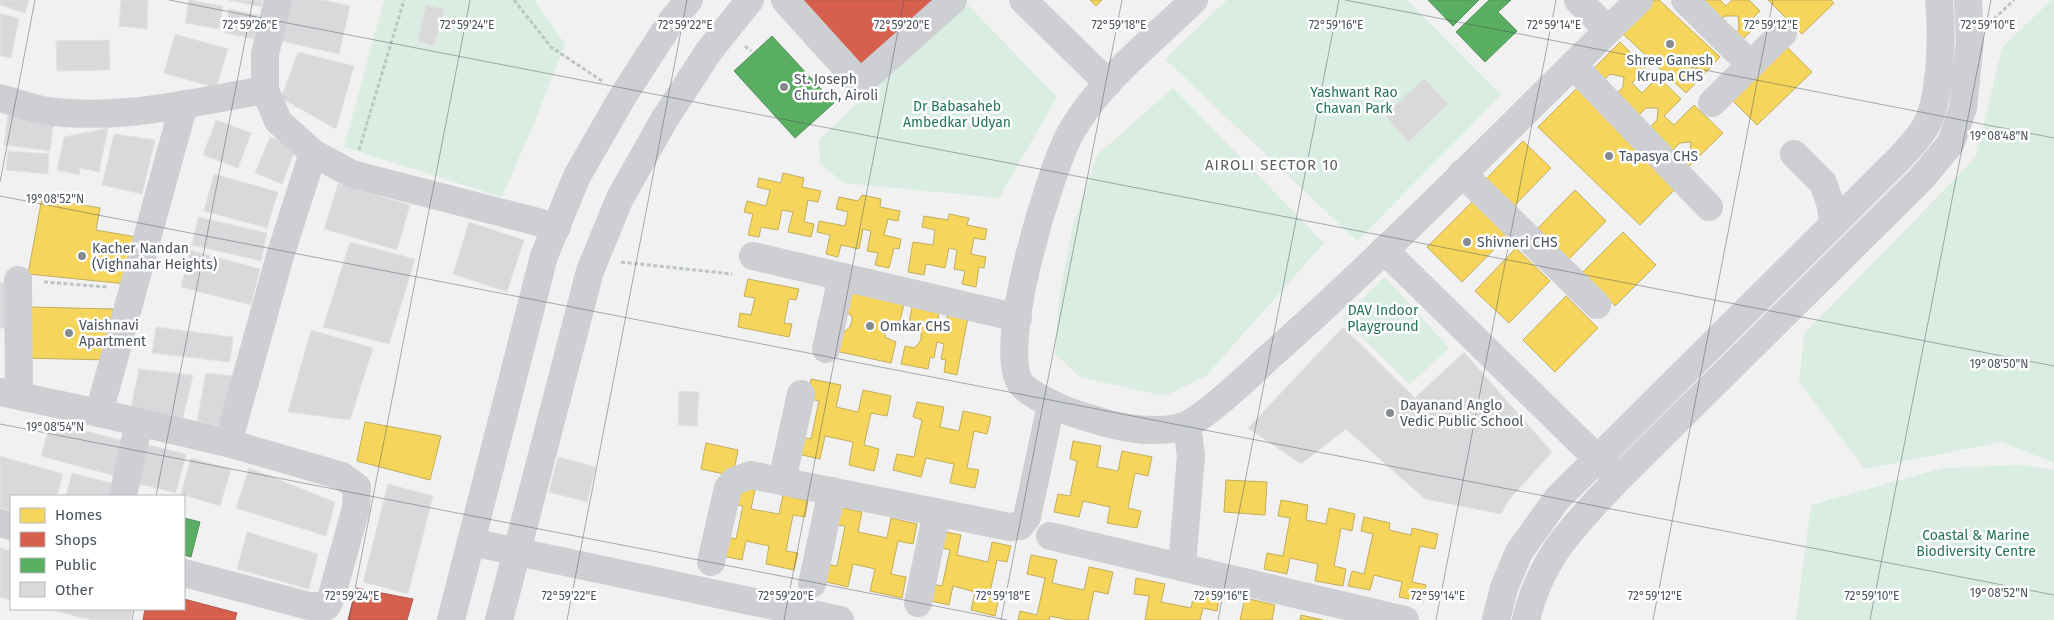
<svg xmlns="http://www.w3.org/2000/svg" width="2054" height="620" font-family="'Fira Sans',sans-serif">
<rect width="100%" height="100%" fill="#f1f1f1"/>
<g fill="#d9ede3">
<polygon points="384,0 534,0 565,44 533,126 502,197 344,147"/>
<polygon points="963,0 1057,97 999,198 844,183 820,164 819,140"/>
<polygon points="1227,0 1407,0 1501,95 1357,241 1165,59"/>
<polygon points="2051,0 2054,0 2054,463 2002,442 1865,469 1799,382 1804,334 1976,157 2002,48"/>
<polygon points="1173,88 1324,243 1206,376 1164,396 1080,377 1055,354 1059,299 1073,225 1097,155"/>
<polygon points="1385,277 1449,348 1410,384 1342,318"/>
<polygon points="2021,465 2054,470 2054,620 1796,620 1811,505 1943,468"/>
</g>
<g fill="#f6d55c" stroke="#c2ae5c">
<polygon points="1090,0 1102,0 1096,6"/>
<polygon points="1650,0 1659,0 1720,57 1686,93 1620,31"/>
<polygon points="1701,0 1720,0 1726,6 1732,0 1749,0 1760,11 1747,24 1752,30 1736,46 1729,39 1739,29 1738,16 1725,16 1716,26"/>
<polygon points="1768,0 1831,0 1834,3 1802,34"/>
<polygon points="1620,42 1646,68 1632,83 1642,93 1658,77 1681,99 1664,116 1674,125 1694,105 1723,133 1686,169 1680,163 1690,153 1691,142 1680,143 1670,153 1647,130 1657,120 1658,108 1646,108 1635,119 1613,97 1623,87 1624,77 1610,74 1600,84 1589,73"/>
<polygon points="1785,45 1812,72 1757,125 1730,98"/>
<polygon points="1577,88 1679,185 1640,225 1538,127"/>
<polygon points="1523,141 1551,168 1511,209 1483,182"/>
<polygon points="783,173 804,178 802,187 821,191 818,202 808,200 804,222 814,224 811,237 788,232 793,212 782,210 778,230 761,227 759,237 748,235 753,214 744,212 747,201 766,206 770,190 757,187 759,178 781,183"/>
<polygon points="1575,190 1606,221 1569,259 1538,228"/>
<polygon points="862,195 881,199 880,207 900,211 898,221 888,219 884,235 901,239 899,249 894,248 889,268 875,265 878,253 867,251 871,231 863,229 859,249 841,245 838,257 826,254 830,235 817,232 819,221 845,226 848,212 836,209 839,197 858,201"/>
<polygon points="42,198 100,208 96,230 136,237 127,284 28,274"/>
<polygon points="1473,201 1507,236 1462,282 1427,247"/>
<polygon points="949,214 969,218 967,225 987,229 985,240 974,238 971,254 986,257 984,268 979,267 976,287 962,284 965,271 954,269 957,250 949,248 945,268 926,264 924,275 908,272 913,242 933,245 935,230 922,227 924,216 948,220"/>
<polygon points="1623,232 1656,265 1615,306 1582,273"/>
<polygon points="1516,248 1550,281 1509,323 1475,291"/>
<polygon points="748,279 799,289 796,300 789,299 784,323 792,324 789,337 738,327 740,313 751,315 755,298 744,296"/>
<polygon points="844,291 904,304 899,325 894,324 887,327 885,331 885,337 896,342 891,363 831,350 844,332 850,327 852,321 852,317 848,313"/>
<polygon points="1566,296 1598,328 1555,372 1523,340"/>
<polygon points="30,307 113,309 108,360 24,358"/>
<polygon points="912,307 939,312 936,330 945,332 948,313 968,317 957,375 944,372 946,360 941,359 944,344 937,342 934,358 930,357 928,369 901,364 905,346 914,348 919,343 921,339 921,333 916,330 908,328"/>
<polygon points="811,379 841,385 836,407 858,412 863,390 891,396 887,416 871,413 864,445 879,449 874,471 849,465 853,442 825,436 820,459 793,453 796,436 811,439 819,401 807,398"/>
<polygon points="917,402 944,407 940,427 959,431 963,411 991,417 987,434 974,431 967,468 979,470 975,488 950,483 954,464 926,458 921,477 893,470 897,454 914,457 922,420 913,417"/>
<polygon points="365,422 441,436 430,480 357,461"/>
<polygon points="1073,441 1101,446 1097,467 1118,471 1122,451 1152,457 1148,476 1135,473 1128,508 1141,511 1137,528 1107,523 1110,507 1083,501 1079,517 1054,512 1058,494 1070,496 1077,461 1070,459"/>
<polygon points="706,443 738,450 733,476 701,469"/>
<polygon points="1226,480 1267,482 1265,515 1224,512"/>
<polygon points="732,484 755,489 751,509 779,514 783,495 808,501 805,517 793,515 786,551 798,553 794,570 766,564 769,546 746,541 742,560 718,555 721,536 736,539 743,506 728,503"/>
<polygon points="1281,500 1308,505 1306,520 1326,524 1329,508 1355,514 1352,531 1341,528 1334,566 1346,569 1343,586 1315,581 1318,564 1290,558 1287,574 1264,569 1267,553 1283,556 1290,518 1278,516"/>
<polygon points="834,506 862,512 858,532 887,538 891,518 917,524 913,544 898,541 891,574 906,577 902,598 870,591 875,569 853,564 848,587 818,580 822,563 837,566 845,526 831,524"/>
<polygon points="1364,517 1390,523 1389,530 1411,535 1412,528 1438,534 1435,549 1420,546 1412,582 1426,585 1423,602 1399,597 1402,582 1374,575 1370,590 1348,586 1352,571 1364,574 1373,534 1361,531"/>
<polygon points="937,530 961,535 957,555 988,562 992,542 1011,546 1007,562 997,560 989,596 999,598 995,616 971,610 975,592 953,586 949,605 922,599 926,583 942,586 950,550 933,546"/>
<polygon points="1031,555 1057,560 1052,583 1084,590 1089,567 1113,572 1108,594 1094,591 1088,620 1069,620 1050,616 1049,620 1018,620 1020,611 1037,615 1045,578 1027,574"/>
<polygon points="1136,578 1165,584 1161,602 1191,608 1195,590 1220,595 1217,611 1203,608 1200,620 1145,620 1149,596 1134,594"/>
<polygon points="1245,598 1275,605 1272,620 1240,620"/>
<polygon points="1301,615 1323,620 1300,620"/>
</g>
<g fill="#d6604d" stroke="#ac5c52">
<polygon points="801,0 940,0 859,73"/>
<polygon points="356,588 413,599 407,620 348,620"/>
<polygon points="184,599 237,613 235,620 143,620 145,609 184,609"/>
</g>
<g fill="#5aae61" stroke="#559260">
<polygon points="1428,0 1479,0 1453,26"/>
<polygon points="1489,0 1511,0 1498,12 1517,31 1485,62 1456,32"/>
<polygon points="772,36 834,103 795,138 734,71"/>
<polygon points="184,518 200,522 191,557 184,555"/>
</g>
<g fill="#d9d9db" stroke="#e3e3e4">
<polygon points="0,0 29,0 25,13 0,5"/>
<polygon points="121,0 148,0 147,29 119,26"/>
<polygon points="189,0 223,6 219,29 185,23"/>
<polygon points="228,0 262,0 261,7"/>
<polygon points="286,0 324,0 350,6 339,54 277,40"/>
<polygon points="426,5 444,9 434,46 417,41"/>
<polygon points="229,9 259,15 254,39 225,33"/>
<polygon points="0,14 19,18 11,58 0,56"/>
<polygon points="175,34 228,49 216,88 164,73"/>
<polygon points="109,40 110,70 57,71 56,41"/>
<polygon points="298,52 354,66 336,129 281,98"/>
<polygon points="1424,78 1448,104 1408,142 1385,115"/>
<polygon points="8,114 54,120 50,151 4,145"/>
<polygon points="216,120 251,133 238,168 203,155"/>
<polygon points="108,128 99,172 80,168 79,175 57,170 64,137"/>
<polygon points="114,134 155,140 142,194 102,185"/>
<polygon points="270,137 296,148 282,184 255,173"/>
<polygon points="8,151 49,154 48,174 6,170"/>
<polygon points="214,174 278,192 267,228 204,211"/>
<polygon points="338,184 410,205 397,250 324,229"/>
<polygon points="198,217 267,233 261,261 192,245"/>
<polygon points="469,222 524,240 507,292 453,274"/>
<polygon points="350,242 415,259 389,344 323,327"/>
<polygon points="190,250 260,269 251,305 181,287"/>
<polygon points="11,282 14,329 0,328 0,283"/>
<polygon points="156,327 233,337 230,362 152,353"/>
<polygon points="1343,327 1415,398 1464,352 1552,452 1508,501 1501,514 1425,499 1346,429 1301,464 1248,428"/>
<polygon points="311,330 373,348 350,420 288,412"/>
<polygon points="139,369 193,375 182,422 130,413"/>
<polygon points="206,373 233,376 222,427 197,421"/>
<polygon points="679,391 699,392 697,426 678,425"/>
<polygon points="51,422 124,441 115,476 41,456"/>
<polygon points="145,444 186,454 176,493 136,483"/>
<polygon points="0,456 63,474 57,496 11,496 11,511 0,508"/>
<polygon points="558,457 596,467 587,502 549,492"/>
<polygon points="191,458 231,469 220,506 181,494"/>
<polygon points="249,468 335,502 326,536 236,508"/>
<polygon points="72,473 115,484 112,496 66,496"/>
<polygon points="388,484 433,496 408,594 363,582"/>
<polygon points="247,532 318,554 309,589 237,569"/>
<polygon points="0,548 11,551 11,600 0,597"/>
<polygon points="47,609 133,609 130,620 92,620"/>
</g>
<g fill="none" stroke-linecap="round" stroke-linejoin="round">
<g stroke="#bbc5c2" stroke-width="3" stroke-dasharray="4 2.5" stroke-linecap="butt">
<polyline points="514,0 551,47 602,81"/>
<polyline points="1994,19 2014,0"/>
<polyline points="745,46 751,51"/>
<polyline points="359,150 404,0"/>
<polyline points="621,262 732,274"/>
<polyline points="44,282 107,287"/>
</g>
<g stroke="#cdcfd2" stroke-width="28">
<polyline points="278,0 265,54 265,90 278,121 313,153 352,174 557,227"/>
<polyline points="785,0 860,83 953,0"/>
<polyline points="1023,0 1108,83"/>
<path d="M1194 0C1152 41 1100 81 1071 132 1050 170 995 349 1021 384 1029 394 1057 407 1070 412 1106 424 1146 437 1185 426 1190 424 1196 419 1201 416 1228 397 1251 373 1276 351 1401 239 1518 118 1639 0"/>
<polyline points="1578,0 1608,30"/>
<polyline points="1685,0 1751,65"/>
<polyline points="1573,65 1709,207"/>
<path d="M0 98C16 102 32 109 48 111 121 121 194 102 265 90"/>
<polyline points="1712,103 1783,33"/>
<polyline points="1794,154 1823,183 1831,206 1833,225"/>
<polyline points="1462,173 1597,305"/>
<polyline points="1384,250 1612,473"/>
<polyline points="753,256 1018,318"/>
<polyline points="18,280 19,395"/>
<polyline points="826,349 842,277"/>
<polyline points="0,392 99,413 228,443 342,476 357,487 356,508 332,595 327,606 309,606 184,573"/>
<polyline points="99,413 184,104"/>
<polyline points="228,443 280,256 313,153"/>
<polyline points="782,481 801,394"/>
<polyline points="123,496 139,422"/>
<polyline points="0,523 11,526"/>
<polyline points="1050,536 1405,620"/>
<polyline points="471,542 840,620"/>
<polyline points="711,562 728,488 734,481 751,475 1010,527 1020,526 1027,517 1051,405"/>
<polyline points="1182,566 1191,456 1187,425"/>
<polyline points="812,584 832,491"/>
<polyline points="918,603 937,512"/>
<polyline points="451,620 544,256 577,176 623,96 670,23 689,0"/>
<polyline points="499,620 590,271 620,198 664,120 709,51 750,0"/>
<path d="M1496 620 1504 588 1519 552 1557 499 1899 159C1908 149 1917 140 1924 129 1942 102 1942 32 1939 0"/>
<path d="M1526 620C1541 556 1575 525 1618 479L1921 179 1951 143 1963 108 1970 41 1968 0"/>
</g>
</g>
<path fill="none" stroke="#4a525c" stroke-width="1" stroke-opacity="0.45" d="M169 0 2054 366M1345 0 2054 138M0 182 35 0M0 196 2054 595M0 424 1007 620M156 496 253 0M132 620 134 609M349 620 470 0M567 620 687 0M784 620 904 0M1001 620 1122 0M1218 620 1339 0M1436 620 1556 0M1653 620 1773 0M1870 620 1991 0"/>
<g fill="#848a90" stroke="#fff" stroke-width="2">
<circle cx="1670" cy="44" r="5"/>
<circle cx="784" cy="87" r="5"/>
<circle cx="1609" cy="156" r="5"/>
<circle cx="1467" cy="242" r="5"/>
<circle cx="82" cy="256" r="5"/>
<circle cx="870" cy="326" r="5"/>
<circle cx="69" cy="333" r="5"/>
<circle cx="1390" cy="413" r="5"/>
</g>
<g text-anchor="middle" stroke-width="5" stroke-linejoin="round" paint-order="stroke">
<g font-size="14" fill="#4a525c" stroke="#fff" text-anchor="start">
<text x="1670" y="65" text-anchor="middle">Shree Ganesh<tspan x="1670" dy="16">Krupa CHS</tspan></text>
<text x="794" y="84">St. Joseph<tspan x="794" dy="16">Church, Airoli</tspan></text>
<text x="1619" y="161">Tapasya CHS</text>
<text x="1477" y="247">Shivneri CHS</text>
<text x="92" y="253">Kacher Nandan<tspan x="92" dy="16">(Vighnahar Heights)</tspan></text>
<text x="79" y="330">Vaishnavi<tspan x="79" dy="16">Apartment</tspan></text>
<text x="880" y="331">Omkar CHS</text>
<text x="1400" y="410">Dayanand Anglo<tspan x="1400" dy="16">Vedic Public School</tspan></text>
</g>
<g font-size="14" fill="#237554" stroke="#fff">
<text x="1354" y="97">Yashwant Rao<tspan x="1354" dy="16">Chavan Park</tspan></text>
<text x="957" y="111">Dr Babasaheb<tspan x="957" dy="16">Ambedkar Udyan</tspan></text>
<text x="1383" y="315">DAV Indoor<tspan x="1383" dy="16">Playground</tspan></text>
<text x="1976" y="540">Coastal &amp; Marine<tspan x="1976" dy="16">Biodiversity Centre</tspan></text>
</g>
<g font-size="15" letter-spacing="1" fill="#5e6064" stroke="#fff">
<text x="1272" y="170">AIROLI SECTOR 10</text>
</g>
</g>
<g font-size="12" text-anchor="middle" fill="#4a525c" stroke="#fff" stroke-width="5" stroke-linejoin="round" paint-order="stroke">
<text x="685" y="29">72°59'22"E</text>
<text x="902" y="29">72°59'20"E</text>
<text x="1119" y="29">72°59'18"E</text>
<text x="1554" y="29">72°59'14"E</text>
<text x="1771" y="29">72°59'12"E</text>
<text x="1988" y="29">72°59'10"E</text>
<text x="250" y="29">72°59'26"E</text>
<text x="467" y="29">72°59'24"E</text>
<text x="1336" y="29">72°59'16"E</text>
<text x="1999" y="140">19°08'48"N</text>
<text x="55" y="203">19°08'52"N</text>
<text x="1999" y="368">19°08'50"N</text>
<text x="55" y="431">19°08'54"N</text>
<text x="1999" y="597">19°08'52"N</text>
<text x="352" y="600">72°59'24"E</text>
<text x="569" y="600">72°59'22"E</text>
<text x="786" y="600">72°59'20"E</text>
<text x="1003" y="600">72°59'18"E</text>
<text x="1221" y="600">72°59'16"E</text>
<text x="1438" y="600">72°59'14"E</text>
<text x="1655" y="600">72°59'12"E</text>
<text x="1872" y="600">72°59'10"E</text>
</g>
<rect x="10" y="495" width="175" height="115" fill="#ffffff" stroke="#b7babe"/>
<rect x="20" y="508" width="25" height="15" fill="#f6d55c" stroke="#b7babe"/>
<text x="55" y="520" font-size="15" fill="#4a525c">Homes</text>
<rect x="20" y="532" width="25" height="15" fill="#d6604d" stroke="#b7babe"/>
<text x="55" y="545" font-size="15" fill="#4a525c">Shops</text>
<rect x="20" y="558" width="25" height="15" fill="#5aae61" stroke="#b7babe"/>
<text x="55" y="570" font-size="15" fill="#4a525c">Public</text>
<rect x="20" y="582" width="25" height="15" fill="#d9d9db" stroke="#b7babe"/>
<text x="55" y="595" font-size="15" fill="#4a525c">Other</text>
</svg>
